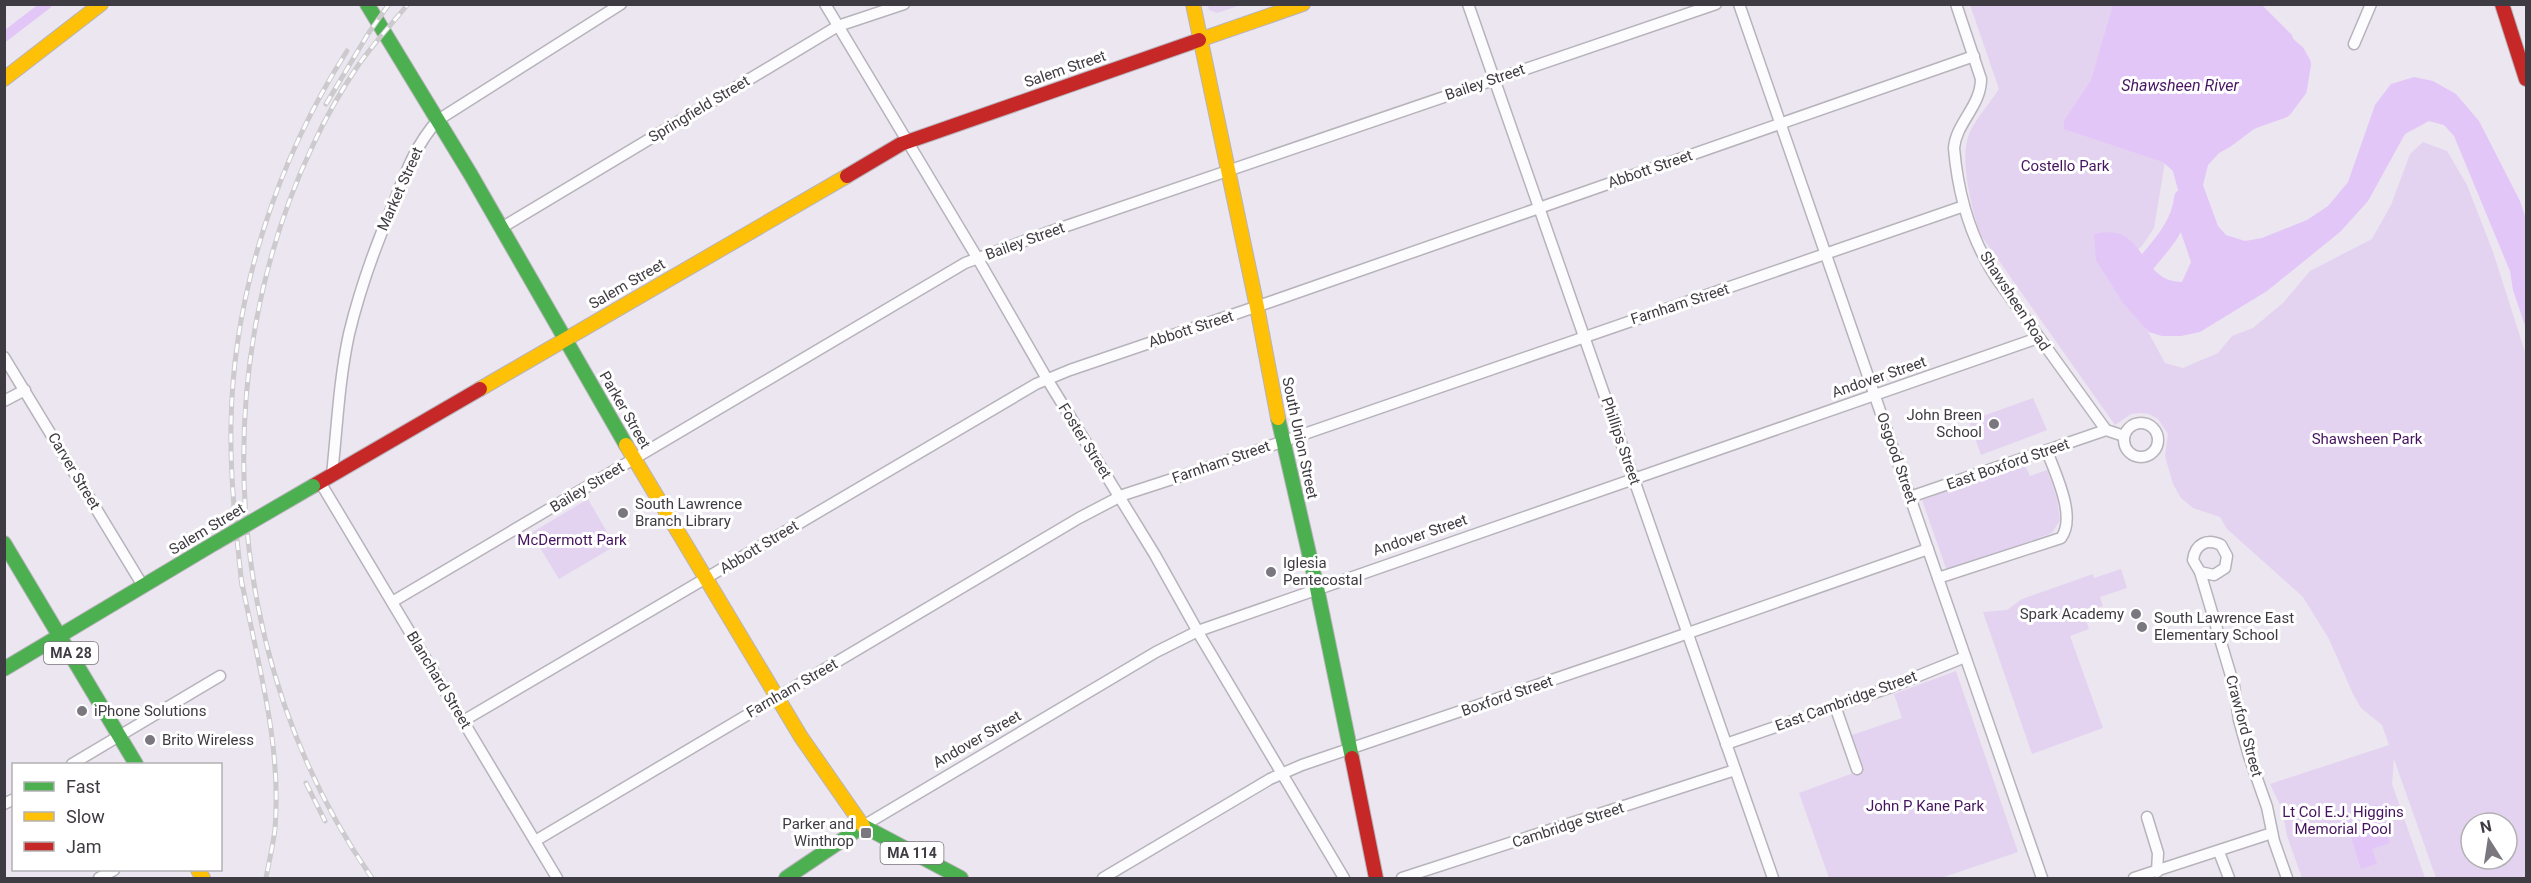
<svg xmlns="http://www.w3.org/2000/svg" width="2531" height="883" font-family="Roboto,sans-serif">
<rect width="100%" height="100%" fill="#ebe6f0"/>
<g fill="#e3d3f0" fill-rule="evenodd">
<polygon points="1208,5 1208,4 1241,5 1217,13 1209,10"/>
<path d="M1970 5H2137L2167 150 2154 228 2142 246 2126 259 2128 295 2165 363 2183 368 2218 353 2232 336 2253 328 2283 303 2310 271 2372 239 2391 205 2410 154 2423 142 2447 151 2467 185 2493 252 2526 355V878H2436L2394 759 2392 784 2425 878H2302L2287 836 2282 809 2270 784 2389 745 2382 725 2361 708 2353 694 2329 639 2303 597 2227 529 2220 517 2193 508 2181 498 2173 484 2165 456 2168 434 2158 419 2149 414 2140 413 2131 414 2115 425 1980 234C1972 208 1958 158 1970 132 1977 117 1990 103 1999 89ZM2471 823H2507V859H2471Z"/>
<polygon points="2033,398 2047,430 1981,455 1969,421"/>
<polygon points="2024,463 2030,476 2047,470 2057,498 2060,520 2052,533 1947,571 1922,500"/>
<polygon points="588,499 615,546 559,579 531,533"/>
<polygon points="2121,569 2127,588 2100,597 2103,606 2093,609 2095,618 2086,621 2089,629 2070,636 2103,728 2032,754 1983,612 2007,610 2022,599 2093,574 2094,578"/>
<polygon points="1956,671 2018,852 1941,878 1829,878 1799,793 1864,769 1852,735 1902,718 1894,694"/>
</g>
<g fill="#e3c6f8">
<path d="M2113 5H2262L2292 35 2300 62 2298 74 2291 90 2266 120 2230 147 2219 153 2208 165 2203 185 2218 226 2226 235 2245 241 2262 238 2307 220 2328 206 2348 182 2375 105 2391 84 2414 77 2433 81 2456 94 2479 121 2520 201 2526 219V329L2513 290 2510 271 2454 136 2444 125 2429 121 2405 134 2368 201 2340 232 2267 291 2200 332 2181 336H2162L2149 332 2123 303 2096 260 2094 234C2147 221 2138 282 2182 282L2191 262 2175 215 2179 194 2173 171 2163 162 2064 129V121L2091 80Z"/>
<polygon points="2377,804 2390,843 2372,849 2377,864 2361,869 2350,834 2364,827 2358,811"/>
</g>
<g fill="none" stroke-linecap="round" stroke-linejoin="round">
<polyline stroke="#e3c6f8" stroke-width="10" points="4,37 47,4"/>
<g stroke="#e3c6f8" stroke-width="18">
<polyline points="2249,121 2283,109 2298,89 2302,64 2296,53 2283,42"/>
<path d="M2143 284 2142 268C2159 248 2181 225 2183 198"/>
</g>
<defs>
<g id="street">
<polyline points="825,4 978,259 1047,379 1155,555 1202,639 1344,878"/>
<polyline points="1468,4 1773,878"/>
<polyline points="1739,4 2042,878"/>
<path d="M1956 4 1981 79C1981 106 1956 123 1954 148 1958 195 1971 240 1997 279L2106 430 2124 436"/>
<polyline points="2354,44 2371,4"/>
<polyline points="501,228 838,26 904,4"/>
<polyline points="4,357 143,586"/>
<polyline points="4,401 25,390"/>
<circle cx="2141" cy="440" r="17"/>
<path d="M332 475C337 428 339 380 349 334 360 288 376 244 395 200 406 171 417 143 438 120L621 4"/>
<polyline points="320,482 557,878"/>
<polyline points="1910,497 2106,430"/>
<path d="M2200 572 2214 575 2225 568 2227 556 2221 545C2207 538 2195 544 2193 560L2200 572 2234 686 2239 720 2249 756 2267 807 2274 841 2287 878"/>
<path d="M1938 578 2061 538C2077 517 2055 473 2047 451"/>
<polyline points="392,602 965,263 1046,233 1716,4"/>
<polyline points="1835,706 1857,769"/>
<polyline points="463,721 1036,384 1070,370 1270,302 1974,56"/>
<polyline points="1726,744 1891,687 1965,657"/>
<polyline points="72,764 220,676"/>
<polyline points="4,804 14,799"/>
<polyline points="2147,817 2158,853 2157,872"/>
<polyline points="863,826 1156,652 1198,631 2038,338"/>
<polyline points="535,841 1079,518 1123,495 1206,468 1964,206"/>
<polyline points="2219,852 2229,878"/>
<polyline points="99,878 114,870"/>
<polyline points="1103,878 1270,779 1302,765 1634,652 1928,549"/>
<polyline points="1402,878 1735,770"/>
<polyline points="2134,878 2272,833"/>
</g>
<g id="fast">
<polyline points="367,4 471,175 626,445"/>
<polyline points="1278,418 1317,588 1352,758"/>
<polyline points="4,543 136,764"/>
<polyline points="4,669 215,543"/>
<polyline points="786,878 863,826 961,878"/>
</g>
<g id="slow">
<polyline points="1193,4 1257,307 1278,418"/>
<polyline points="1199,40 1303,4"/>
<polyline points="4,79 101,4"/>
<polyline points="480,389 847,176"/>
<polyline points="626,445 801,737 863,826"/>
<polyline points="198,870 203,878"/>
</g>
<g id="jam">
<polyline points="2502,4 2526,79"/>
<polyline points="847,176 901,144 1199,40"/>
<polyline points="313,486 480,389"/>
<polyline points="1352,758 1376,878"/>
</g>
</defs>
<use href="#street" stroke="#b7b3bb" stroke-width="13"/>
<use href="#fast" stroke="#b7b3bb" stroke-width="16"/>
<use href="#slow" stroke="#b7b3bb" stroke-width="16"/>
<use href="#jam" stroke="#b7b3bb" stroke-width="16"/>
<use href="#street" stroke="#fcfbfd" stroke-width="10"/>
<use href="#fast" stroke="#4caf50" stroke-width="14"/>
<use href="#slow" stroke="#ffc107" stroke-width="14"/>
<use href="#jam" stroke="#c62828" stroke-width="14"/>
<defs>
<g id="rail">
<polyline points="326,104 368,34 389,4"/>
<path d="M241 578C257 661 282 743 275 829 273 845 269 862 266 878"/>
<path d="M242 586C236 532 230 478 231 424 233 294 277 160 347 51"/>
<polyline points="306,783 325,821"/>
<path d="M372 878C225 668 203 376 313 145 325 119 341 91 357 67 372 45 391 25 408 4"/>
</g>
</defs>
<use href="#rail" stroke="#cccacd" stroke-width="5"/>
<use href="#rail" stroke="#fff" stroke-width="3" stroke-dasharray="9" stroke-linecap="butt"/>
<defs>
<polyline id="fast-bridge" points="215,543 313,486"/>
</defs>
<use href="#fast-bridge" stroke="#b7b3bb" stroke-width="16" stroke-linecap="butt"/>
<use href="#fast-bridge" stroke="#4caf50" stroke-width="14"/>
</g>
<g fill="#7b777f" stroke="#fff" stroke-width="2">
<circle cx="1994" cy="424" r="6"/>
<circle cx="623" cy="513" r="6"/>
<circle cx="1271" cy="572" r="6"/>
<circle cx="2136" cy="614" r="6"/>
<circle cx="2142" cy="627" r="6"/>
<circle cx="82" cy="711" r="6"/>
<circle cx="150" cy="740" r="6"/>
<rect x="860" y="827" width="12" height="12" rx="3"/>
</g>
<g text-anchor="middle" stroke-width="6" stroke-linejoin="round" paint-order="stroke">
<g fill="#fff" stroke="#79767b" stroke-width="1.5">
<rect x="44" y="642" width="54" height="22" rx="4.5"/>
<rect x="880.5" y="842" width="63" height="22" rx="4.5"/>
</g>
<g font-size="14" font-weight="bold" fill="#3f3b42">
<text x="71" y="658">MA 28</text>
<text x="912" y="858">MA 114</text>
</g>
<g font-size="15" fill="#3f3b42" stroke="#fff">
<text transform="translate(1065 69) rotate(-19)" y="5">Salem Street</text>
<text transform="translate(1485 82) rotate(-19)" y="5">Bailey Street</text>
<text transform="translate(699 109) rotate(-31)" y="5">Springfield Street</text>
<text transform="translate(1650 169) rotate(-19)" y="5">Abbott Street</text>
<text transform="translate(400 189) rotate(-66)" y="5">Market Street</text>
<text transform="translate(1025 241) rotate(-20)" y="5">Bailey Street</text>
<text transform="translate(627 284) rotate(-30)" y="5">Salem Street</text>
<text transform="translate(2015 301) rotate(57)" y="5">Shawsheen Road</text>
<text transform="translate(1680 304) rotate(-18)" y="5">Farnham Street</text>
<text transform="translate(1191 329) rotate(-18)" y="5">Abbott Street</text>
<text transform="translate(1879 377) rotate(-19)" y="5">Andover Street</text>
<text transform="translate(625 410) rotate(60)" y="5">Parker Street</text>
<text transform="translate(1300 438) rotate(78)" y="5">South Union Street</text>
<text transform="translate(1085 441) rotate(58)" y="5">Foster Street</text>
<text transform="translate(1621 441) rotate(71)" y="5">Phillips Street</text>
<text transform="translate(1897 458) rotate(71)" y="5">Osgood Street</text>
<text transform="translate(1221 462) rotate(-19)" y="5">Farnham Street</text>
<text transform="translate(2008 464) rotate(-19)" y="5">East Boxford Street</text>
<text transform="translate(74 471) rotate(59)" y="5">Carver Street</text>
<text transform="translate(587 487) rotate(-31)" y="5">Bailey Street</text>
<text transform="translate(207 529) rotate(-31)" y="5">Salem Street</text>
<text transform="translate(1420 535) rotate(-19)" y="5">Andover Street</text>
<text transform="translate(759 547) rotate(-31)" y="5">Abbott Street</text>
<text transform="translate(439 680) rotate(59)" y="5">Blanchard Street</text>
<text transform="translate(792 688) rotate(-30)" y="5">Farnham Street</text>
<text transform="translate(1507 696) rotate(-19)" y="5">Boxford Street</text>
<text transform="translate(1846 701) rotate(-20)" y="5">East Cambridge Street</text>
<text transform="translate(2244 726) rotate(75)" y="5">Crawford Street</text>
<text transform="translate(977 739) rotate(-30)" y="5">Andover Street</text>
<text transform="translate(1568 825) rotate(-18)" y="5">Cambridge Street</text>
</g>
<g font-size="15" fill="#45145f" stroke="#fff">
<text x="2065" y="171">Costello Park</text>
<text x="2367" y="444">Shawsheen Park</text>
<text x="572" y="545">McDermott Park</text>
<text x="1925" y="811">John P Kane Park</text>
<text x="2343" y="817">Lt Col E.J. Higgins<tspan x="2343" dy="17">Memorial Pool</tspan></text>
</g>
<g font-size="15" fill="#3f3b42" stroke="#fff" text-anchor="start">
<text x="1982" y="420" text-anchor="end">John Breen<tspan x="1982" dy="17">School</tspan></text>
<text x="635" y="509">South Lawrence<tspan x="635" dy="17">Branch Library</tspan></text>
<text x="1283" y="568">Iglesia<tspan x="1283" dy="17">Pentecostal</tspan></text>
<text x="2124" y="619" text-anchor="end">Spark Academy</text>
<text x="2154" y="623">South Lawrence East<tspan x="2154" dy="17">Elementary School</tspan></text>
<text x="94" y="716">iPhone Solutions</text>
<text x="162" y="745">Brito Wireless</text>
<text x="854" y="829" text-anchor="end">Parker and<tspan x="854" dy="17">Winthrop</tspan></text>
</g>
<g font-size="16" font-style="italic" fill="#471662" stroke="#fff">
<text x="2180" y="91">Shawsheen River</text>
</g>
</g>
<rect width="2531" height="883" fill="none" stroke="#3f3b42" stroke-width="12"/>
<rect x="12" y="763" width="210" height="108" fill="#ffffff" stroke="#b2b1b3" stroke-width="1.5"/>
<rect x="24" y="782" width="30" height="9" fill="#4caf50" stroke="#b2b1b3" stroke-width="1.5"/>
<text x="66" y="793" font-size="18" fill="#3f3b42">Fast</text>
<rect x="24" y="812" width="30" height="9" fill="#ffc107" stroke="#b2b1b3" stroke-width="1.5"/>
<text x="66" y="823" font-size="18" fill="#3f3b42">Slow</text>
<rect x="24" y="842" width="30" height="9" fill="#c62828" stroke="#b2b1b3" stroke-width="1.5"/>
<text x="66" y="853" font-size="18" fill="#3f3b42">Jam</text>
<g transform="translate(2489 841) rotate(348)"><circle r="28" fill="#ffffff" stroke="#b2b1b3" stroke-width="1.5"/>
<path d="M0-4.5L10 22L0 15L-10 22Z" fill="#7b777f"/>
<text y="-9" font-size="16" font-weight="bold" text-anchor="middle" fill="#3f3b42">N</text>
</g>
</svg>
